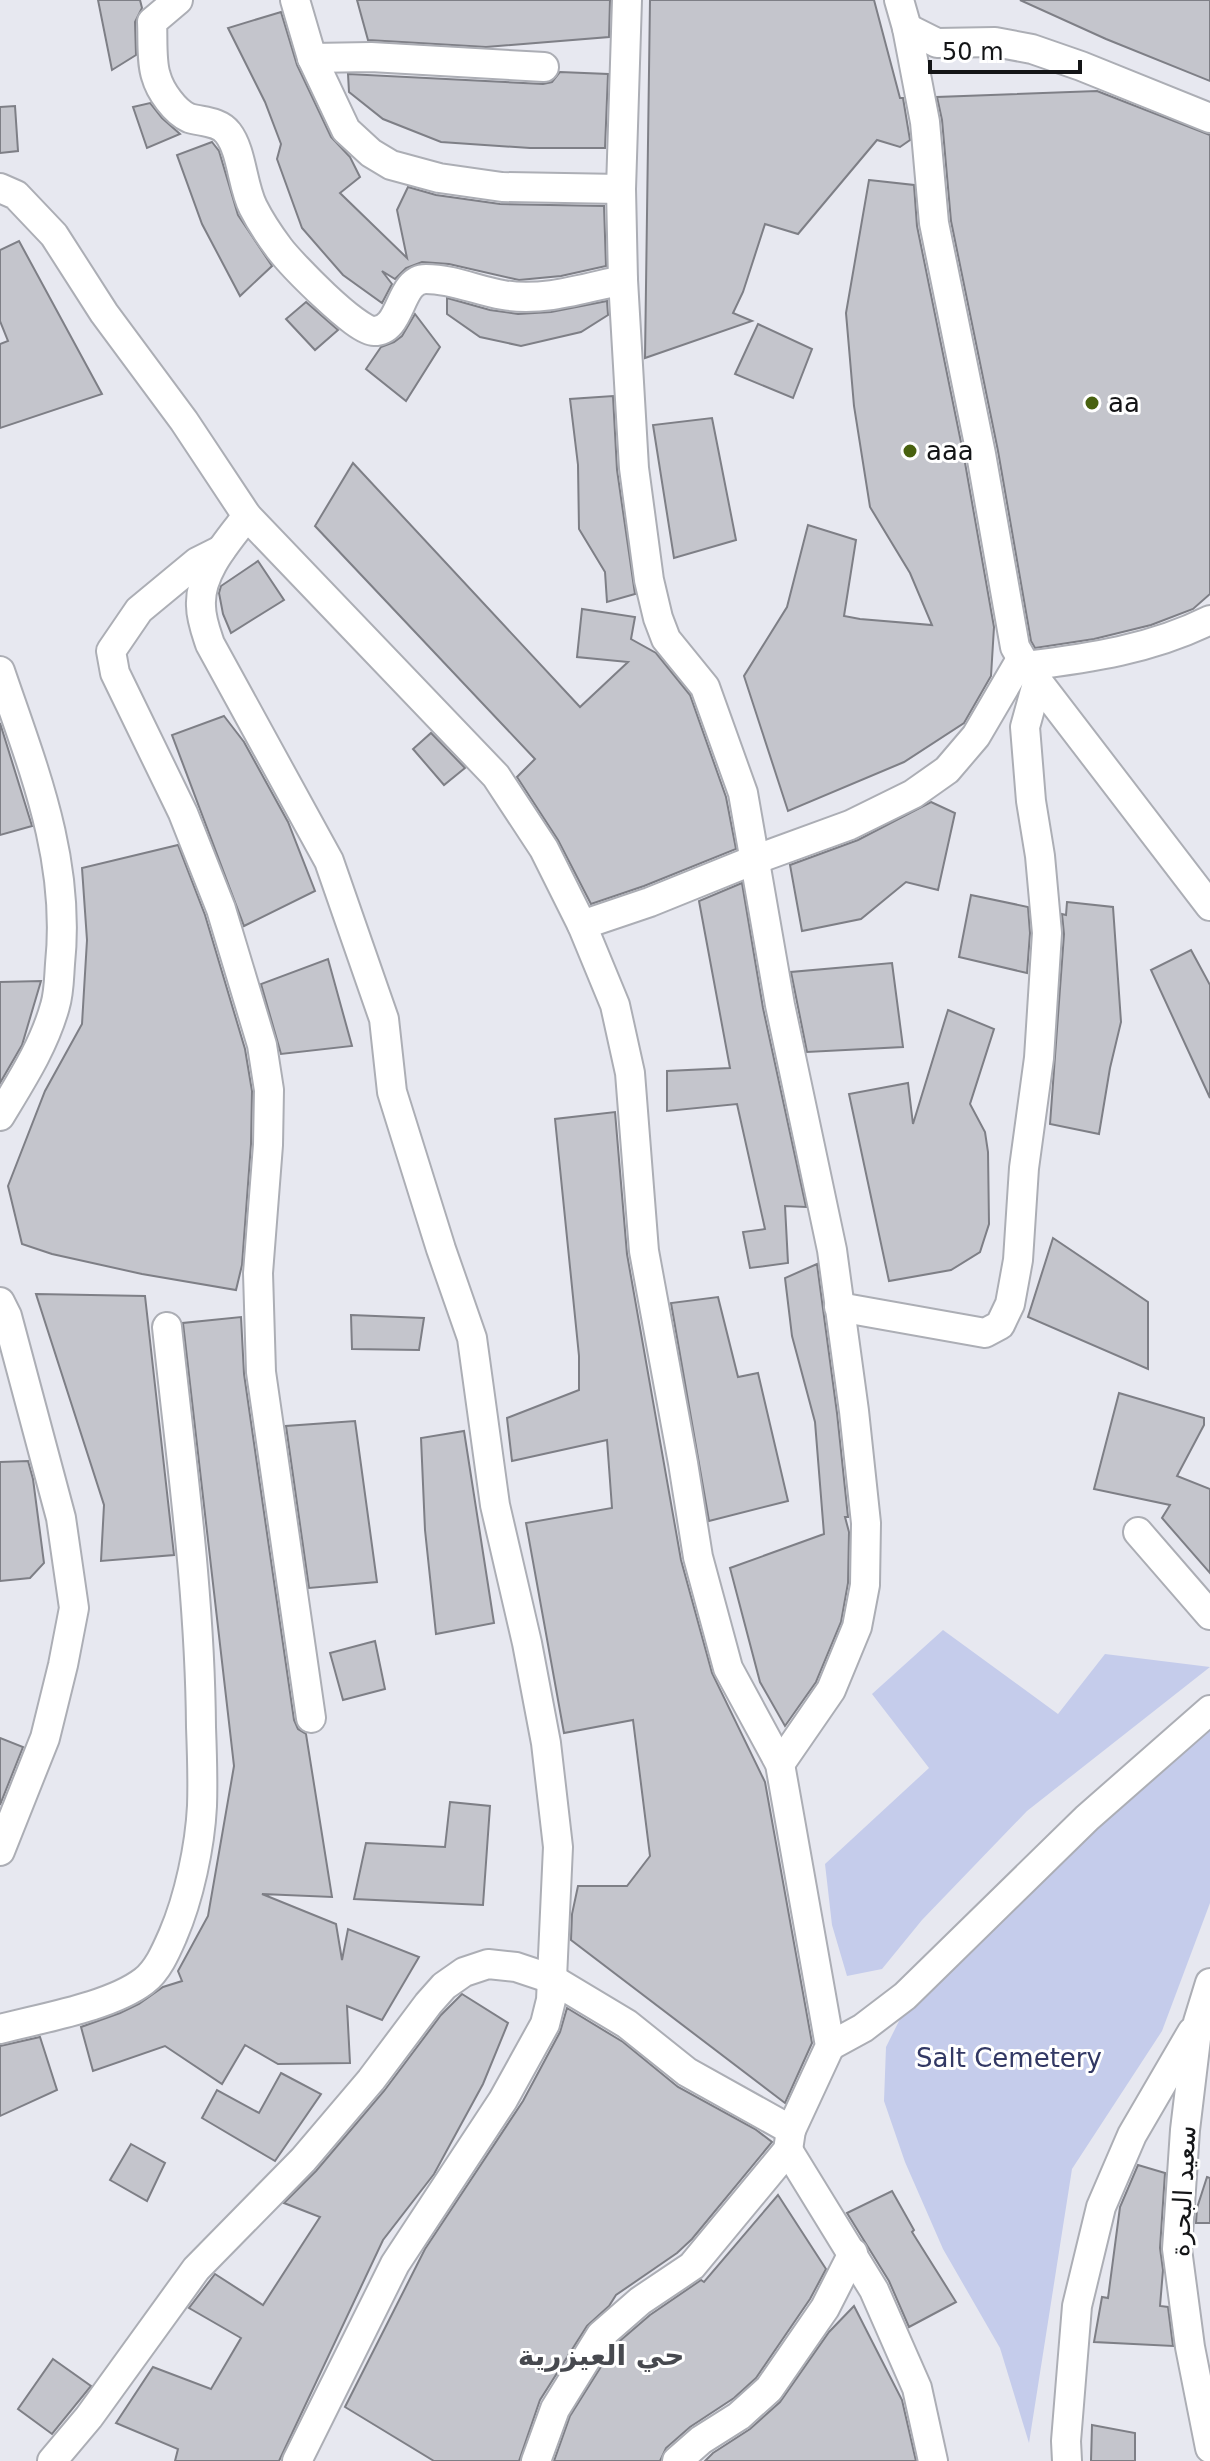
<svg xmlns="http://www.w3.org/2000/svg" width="1210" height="2461" font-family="'DejaVu Sans',Cairo,sans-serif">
<rect width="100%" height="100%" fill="#e7e8f0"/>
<g fill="#c5cceb">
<polygon points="943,1630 1058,1714 1105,1654 1210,1667 1027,1811 922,1920 882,1969 847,1976 832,1925 825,1864 929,1768 872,1694"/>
<polygon points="1210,1721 1210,1903 1162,2031 1072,2169 1029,2443 1000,2348 943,2249 905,2162 884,2101 886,2047 915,1989"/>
</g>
<g fill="#c4c5cc" stroke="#7e7f86" stroke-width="2">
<polygon points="98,0 140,0 142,8 135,22 136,55 112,70"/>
<polygon points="357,0 610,0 609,37 486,47 368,40"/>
<polygon points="650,0 874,0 900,98 903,98 910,140 900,147 877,140 798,234 765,224 743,292 733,313 752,321 645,358"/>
<polygon points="1020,0 1210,0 1210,81 1106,39"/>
<polygon points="281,12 297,65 331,137 350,157 360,177 340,193 407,258 397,210 408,187 436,195 500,204 604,206 606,266 561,276 519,280 449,264 422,262 406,268 395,279 382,271 392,284 382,303 343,275 302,228 277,159 281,144 265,102 228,28"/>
<polygon points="560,72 608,74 605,148 530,148 441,142 383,119 349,92 348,74 543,84 552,82"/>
<polygon points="1097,91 1210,135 1210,594 1193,609 1151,625 1094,639 1035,648 1031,641 998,451 951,221 942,120 937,97"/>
<polygon points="150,103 162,118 180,134 147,148 133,107"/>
<polygon points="15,106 18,151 0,153 0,107"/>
<polygon points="212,142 219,151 238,215 272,266 240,296 202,224 177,155"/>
<polygon points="869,180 914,185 917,226 964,457 994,627 991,676 964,723 904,762 788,811 744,676 787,607 808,525 856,540 844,616 860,619 932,625 910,573 870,507 854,406 846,313"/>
<polygon points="19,241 102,394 0,428 0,344 8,341 0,321 0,250"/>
<polygon points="447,298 490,310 518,314 551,312 607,301 608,315 581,332 521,346 480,337 447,314"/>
<polygon points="306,302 338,330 315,350 286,319"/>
<polygon points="415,314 440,347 406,401 366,369 381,347 394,342 402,336"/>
<polygon points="758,324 812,349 793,398 735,374"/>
<polygon points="613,396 617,470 635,594 607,602 605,572 579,529 578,465 570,399"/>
<polygon points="712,418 736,540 674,558 653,425"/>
<polygon points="353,463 580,707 628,662 577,657 582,609 635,617 631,639 656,653 690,695 726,797 736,849 644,886 591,904 558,840 517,777 535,759 315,526"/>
<polygon points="258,561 284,600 231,633 223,614 219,593 221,586"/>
<polygon points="224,716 244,742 288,822 315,891 244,926 172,735"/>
<polygon points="0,723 32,826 0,835"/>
<polygon points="431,733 465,768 444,785 413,749"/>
<polygon points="931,802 955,813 938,890 906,882 861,919 802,931 790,865 858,840"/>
<polygon points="178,845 205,915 245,1049 252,1091 251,1144 242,1265 236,1290 142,1274 52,1254 22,1244 8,1186 45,1091 82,1024 87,940 82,868"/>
<polygon points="742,883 763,1008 806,1207 785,1206 788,1263 750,1268 743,1232 765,1229 737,1104 667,1111 667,1071 730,1068 699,901"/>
<polygon points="971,895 1028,907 1030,933 1027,973 959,957"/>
<polygon points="1067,902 1113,907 1121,1022 1110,1068 1099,1134 1050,1124 1064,934 1062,914 1066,915"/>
<polygon points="1191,950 1210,985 1210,1098 1151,970"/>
<polygon points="328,959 352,1046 281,1054 261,984"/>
<polygon points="892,963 903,1047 807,1052 791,972"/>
<polygon points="41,981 22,1045 0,1083 0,982"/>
<polygon points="948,1010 994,1029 970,1104 985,1132 988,1152 989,1224 980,1252 951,1270 889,1281 849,1094 908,1083 913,1124"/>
<polygon points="615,1112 627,1254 681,1560 712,1673 765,1782 812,2043 785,2103 571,1940 572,1914 578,1886 627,1886 650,1856 633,1720 564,1733 526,1523 612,1508 607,1440 512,1461 507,1418 579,1390 579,1356 555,1119"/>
<polygon points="1053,1238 1148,1302 1148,1369 1028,1317"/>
<polygon points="817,1264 837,1413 848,1517 845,1517 849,1532 848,1583 841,1622 816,1682 785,1726 760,1682 730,1568 824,1534 815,1422 792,1336 785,1278"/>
<polygon points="36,1294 145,1296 174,1555 101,1561 104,1505"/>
<polygon points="718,1297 738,1377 758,1373 788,1501 709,1521 671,1303"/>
<polygon points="351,1315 424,1318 419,1350 352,1349"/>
<polygon points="241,1317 244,1374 294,1720 298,1729 306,1734 332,1897 262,1894 336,1924 342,1960 348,1929 419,1957 382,2020 347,2006 350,2063 278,2064 245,2045 222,2084 165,2046 93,2071 81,2027 120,2013 139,2004 163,1987 182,1981 178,1971 208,1916 234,1766 183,1323"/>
<polygon points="1119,1393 1204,1418 1204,1425 1177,1476 1210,1489 1210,1573 1162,1518 1170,1505 1094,1489"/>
<polygon points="355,1421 377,1582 309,1588 286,1426"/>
<polygon points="464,1431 494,1623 436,1634 425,1530 421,1438"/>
<polygon points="28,1461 33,1479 44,1563 30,1578 0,1581 0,1462"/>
<polygon points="375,1641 385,1689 343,1700 330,1653"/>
<polygon points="0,1738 23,1747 0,1805"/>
<polygon points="450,1802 490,1806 483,1905 354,1899 366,1843 445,1847"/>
<polygon points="462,1994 508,2023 483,2084 434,2174 383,2240 279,2461 175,2461 178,2449 116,2423 153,2367 211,2389 241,2338 189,2308 215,2274 263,2305 320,2217 284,2203 316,2171 384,2091 441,2015"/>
<polygon points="567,2008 623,2042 678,2087 755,2129 772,2142 692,2239 677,2253 616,2295 609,2306 587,2326 540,2400 519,2461 434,2461 345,2407 425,2249 523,2101 560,2032"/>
<polygon points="40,2037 57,2090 0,2116 0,2046"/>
<polygon points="281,2073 321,2094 275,2161 202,2118 217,2090 259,2113"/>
<polygon points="131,2144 165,2163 147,2201 110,2180"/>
<polygon points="1138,2165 1165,2173 1160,2248 1163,2270 1160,2306 1168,2307 1173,2346 1094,2342 1102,2297 1108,2298 1120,2207"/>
<polygon points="1207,2177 1210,2178 1210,2223 1196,2223 1197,2208"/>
<polygon points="892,2191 914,2230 912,2232 956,2302 909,2327 889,2281 847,2213"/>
<polygon points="778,2195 826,2269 810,2299 756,2378 734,2398 690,2427 666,2448 660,2461 554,2461 570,2416 614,2346 650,2315 701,2280 704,2282"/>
<polygon points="854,2306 902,2400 916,2461 705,2461 713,2453 750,2429 780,2402 829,2332"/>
<polygon points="53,2359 91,2386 52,2434 18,2409"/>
<polygon points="1092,2425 1135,2433 1135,2461 1091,2461"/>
</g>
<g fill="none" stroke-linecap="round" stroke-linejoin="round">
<defs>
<g id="minor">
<path d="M178 0 152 22C153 37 151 62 156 76 160 91 175 112 189 118 202 122 219 121 228 133 242 151 242 185 253 207 260 221 270 236 279 248 291 264 357 332 374 331 403 331 398 279 426 279 453 279 478 291 503 295 543 302 585 288 623 280"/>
<polyline points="295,0 312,58 346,130 371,153 391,165 439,178 502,187 621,189"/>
<polyline points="627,0 621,189 623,280 634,468 649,580 658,618 666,639 705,687 743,793 780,1005 832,1250 854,1411 866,1523 865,1585 857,1627 831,1690 780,1764"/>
<polyline points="899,0 907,28 925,122 934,223 981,454 1015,647 1026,666 1210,906"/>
<polyline points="907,28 937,43 995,42 1032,49 1081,66 1210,118"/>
<polyline points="312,58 371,57 544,67"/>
<polyline points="0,188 16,195 54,235 104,313 184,421 247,516 496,776 544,849 582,925 615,1005 630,1073 644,1251 683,1463 698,1557 728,1668 780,1764 830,2046 791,2130 687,2072 627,2024 552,1979 516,1967 488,1964 464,1972 444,1986 428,2004 371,2080 303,2160 196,2269 89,2417 52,2461"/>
<path d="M247 516C228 541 199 572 201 606 201 619 206 632 210 644L329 861 384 1019 392 1092 441 1249 472 1338 495 1505 527 1643 546 1743 558 1847 551 2000 545 2024 503 2100 395 2264 297 2461"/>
<polyline points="221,550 197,562 139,610 111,651 115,673 183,813 221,909 262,1045 269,1090 268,1145 258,1273 261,1372 311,1718"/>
<path d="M1026 666C1090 658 1152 649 1210 620"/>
<path d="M0 671C33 768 71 859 60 964 59 978 59 993 55 1006 44 1046 21 1081 0 1116"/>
<polyline points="582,925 650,902 754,860 850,825 913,794 947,770 976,736 1021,659"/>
<polyline points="0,1302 7,1316 61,1518 74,1608 63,1665 45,1738 0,1851"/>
<polyline points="839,1307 985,1333 1000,1325 1010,1304 1018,1260 1024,1168 1039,1058 1047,933 1040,856 1031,801 1025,727 1038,680"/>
<polyline points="1138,1532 1210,1615"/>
<polyline points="1210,1983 1198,2022 1185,2130 1177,2249 1190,2347 1210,2448"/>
<path d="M0 2029C41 2018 110 2007 144 1981 158 1970 166 1951 173 1935 189 1898 200 1846 202 1806 203 1779 202 1753 201 1727 200 1593 181 1460 167 1327"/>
<polyline points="830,2046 863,2028 905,1996 1087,1818 1210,1710"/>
<polyline points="788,2150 874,2290 917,2388 933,2461"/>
<polyline points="536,2461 555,2409 601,2335 640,2301 692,2266 788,2150 791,2130"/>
<polyline points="677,2461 701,2440 739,2416 769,2389 825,2308 853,2253"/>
<polyline points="1067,2461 1066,2441 1077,2306 1101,2207 1132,2135 1192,2032"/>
</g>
</defs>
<use href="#minor" stroke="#acaeb5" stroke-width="32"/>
<use href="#minor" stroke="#fff" stroke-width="28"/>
</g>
<g fill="#48610f" stroke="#fff" stroke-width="3">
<circle cx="1092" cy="403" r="8"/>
<circle cx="910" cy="451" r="8"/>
</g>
<g text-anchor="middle" stroke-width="6" stroke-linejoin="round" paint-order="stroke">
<g font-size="26" fill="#141517" stroke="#fff" text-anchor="start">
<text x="1108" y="412">aa</text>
<text x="926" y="460">aaa</text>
</g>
<g font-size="26" fill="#323864" stroke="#fff">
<text x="1009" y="2067">Salt Cemetery</text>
</g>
<g font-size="26" fill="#141517" stroke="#fff">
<text transform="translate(1183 2191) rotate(-87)" y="9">سعيد البحرة</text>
</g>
<g font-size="28" font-weight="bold" fill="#47494f" stroke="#fff">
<text x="601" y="2365">حي العيزرية</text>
</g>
</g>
<path d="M930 60v12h150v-12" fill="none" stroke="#141517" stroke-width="4"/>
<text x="942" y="60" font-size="24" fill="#141517" stroke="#ffffff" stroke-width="6" paint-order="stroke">50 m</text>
</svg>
